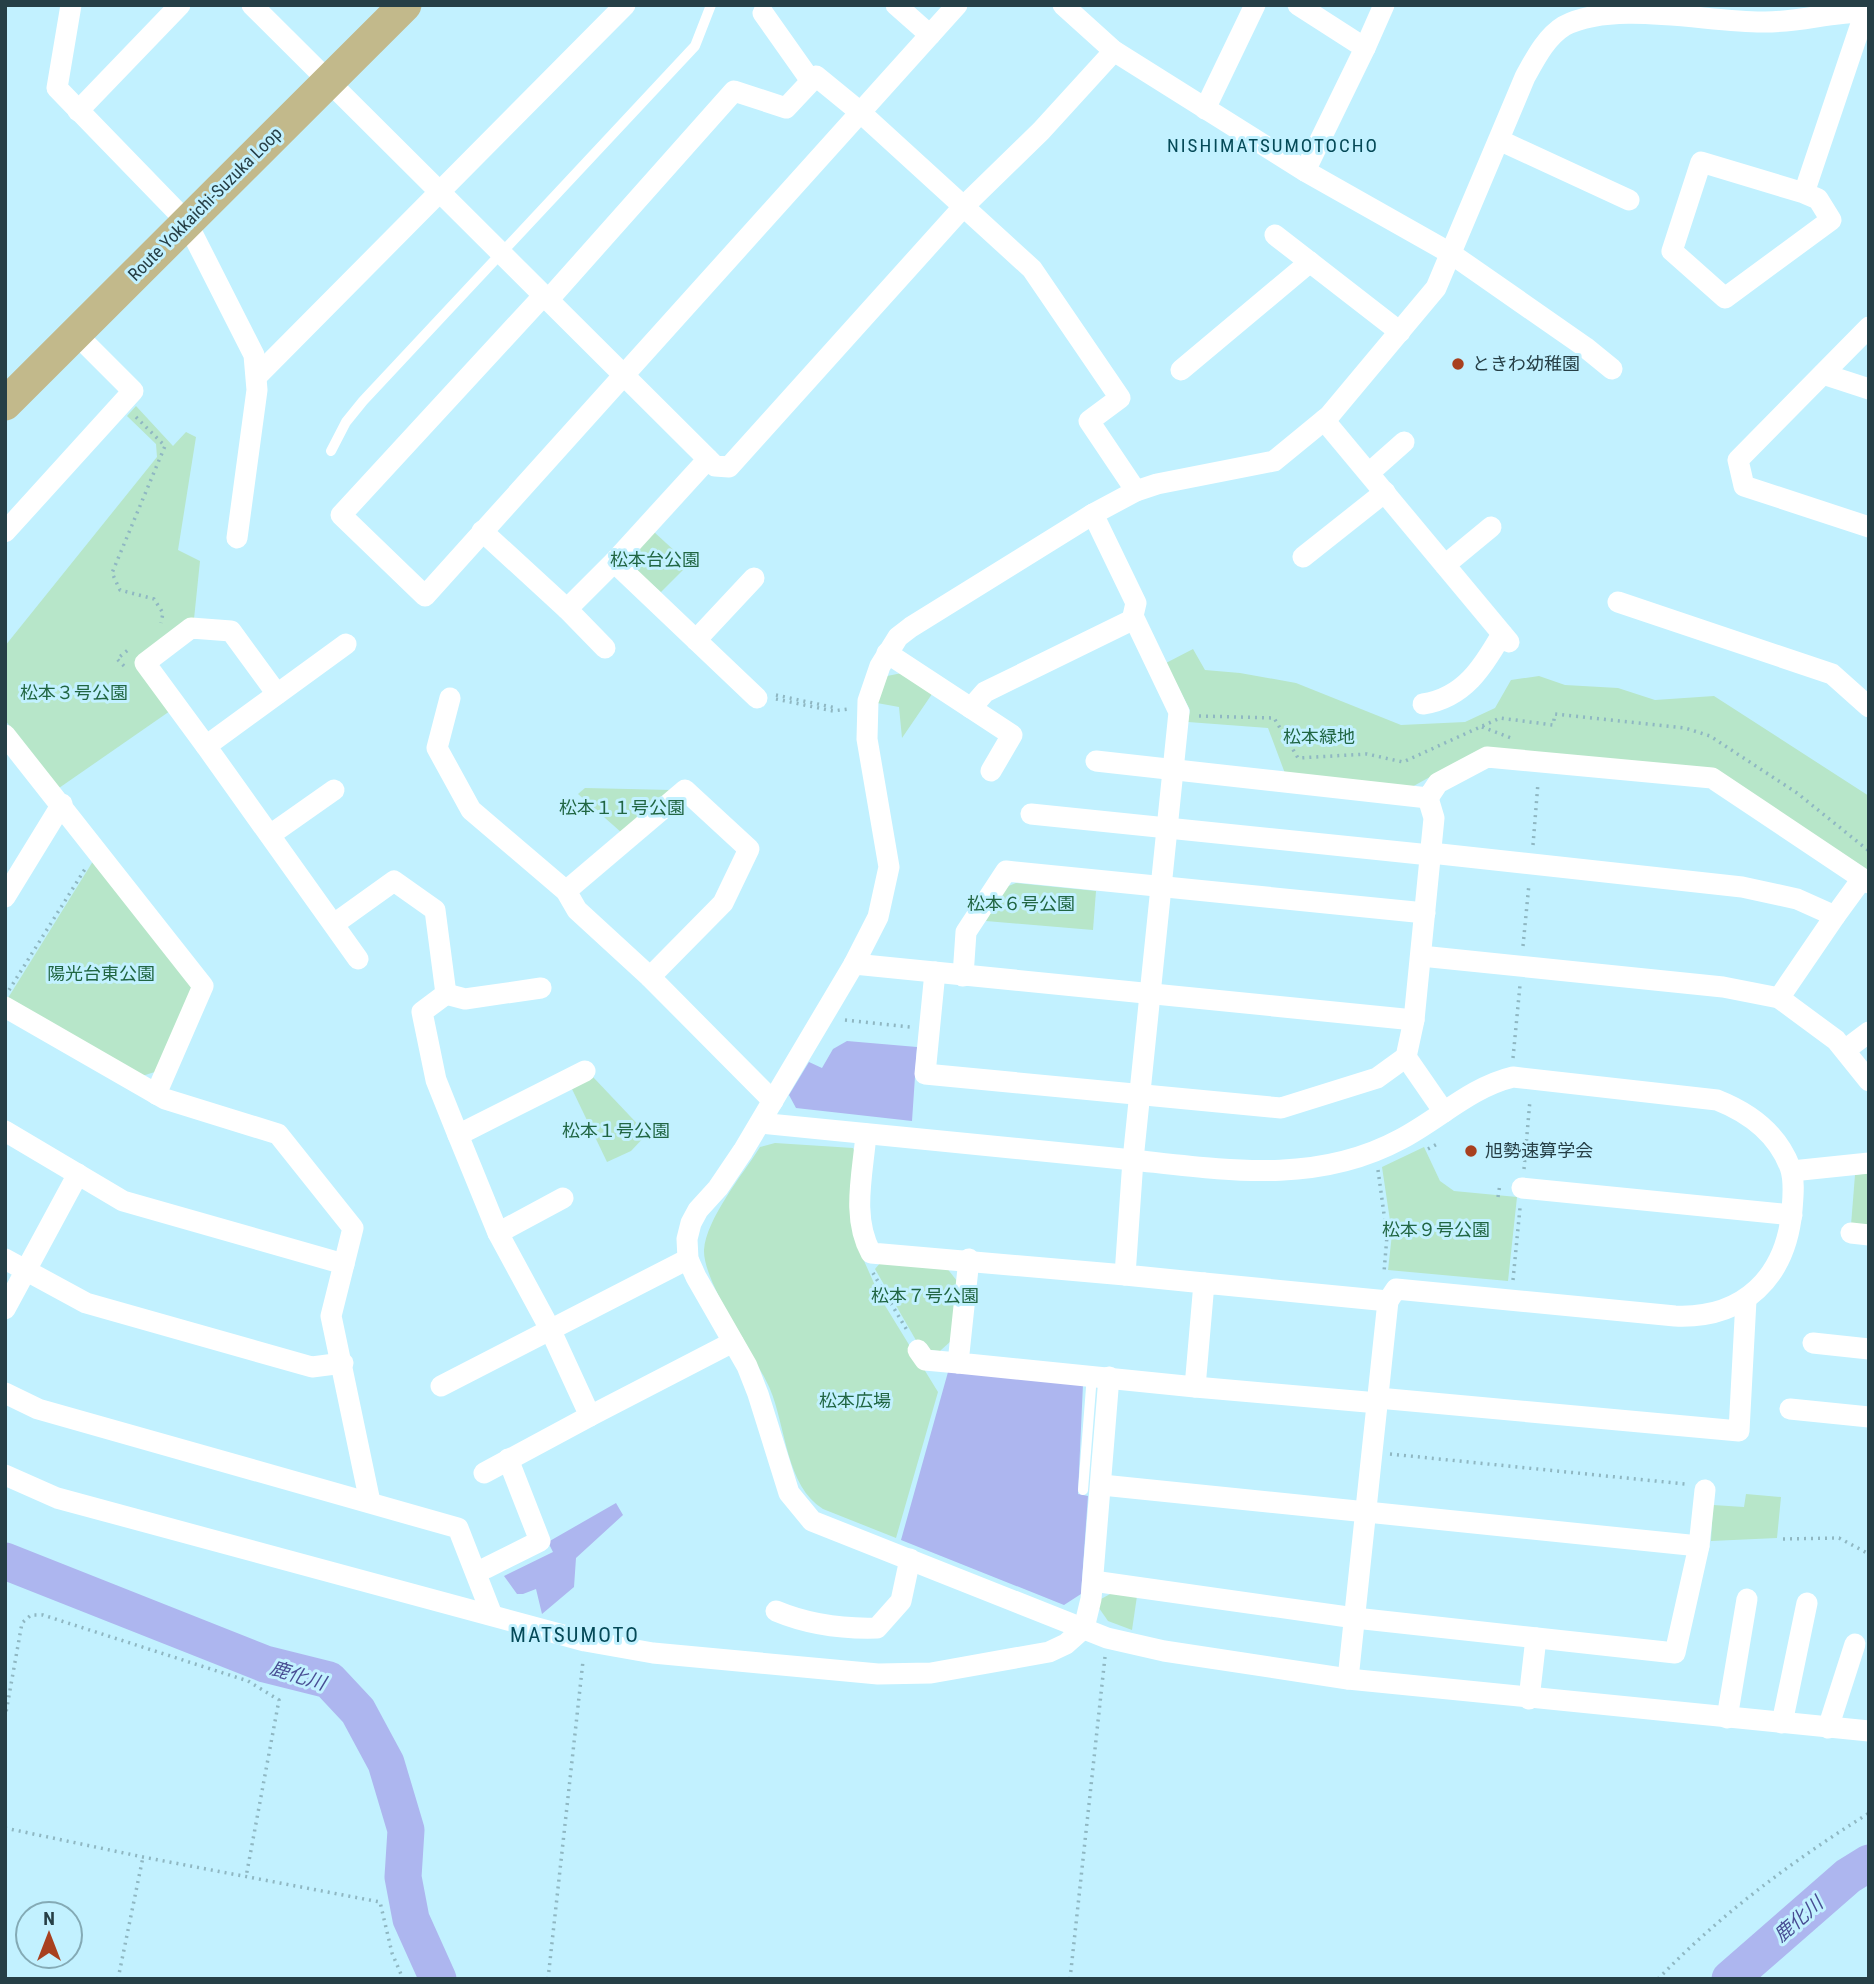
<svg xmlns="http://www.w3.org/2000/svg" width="1874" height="1984" font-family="'Roboto Condensed','Noto Sans JP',sans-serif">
<rect width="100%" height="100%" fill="#c2f1ff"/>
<g fill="#b7e6c9">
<polygon points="136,406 173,446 186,432 196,437 178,550 200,561 194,619 135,661 170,711 59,788 5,720 5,646 157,457 156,444 127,416"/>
<polygon points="654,532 689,564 661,592 633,568 632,554"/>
<polygon points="1193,649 1205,670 1240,673 1296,683 1401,725 1465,722 1495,708 1511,680 1539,676 1565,685 1618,688 1655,700 1714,696 1869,796 1869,871 1714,769 1475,752 1410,788 1286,776 1268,728 1188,722 1190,710 1166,663"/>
<polygon points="902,673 932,694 902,738 899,707 877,703 887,676"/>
<polygon points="585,788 672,790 622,833 578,794"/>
<polygon points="95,858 191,982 193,997 158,1071 142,1076 8,998"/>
<polygon points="1016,883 1096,891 1093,930 986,921 1006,887"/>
<polygon points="593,1077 647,1134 631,1151 607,1162 572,1089"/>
<path d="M775 1143 853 1148 856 1155 857 1245 881 1299 938 1392 896 1538 823 1509C786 1486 786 1427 770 1389 755 1355 703 1283 704 1250 706 1219 743 1174 760 1147Z"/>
<polygon points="1424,1147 1440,1181 1454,1191 1517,1197 1508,1281 1388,1270 1392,1234 1382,1167"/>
<polygon points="1869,1173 1869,1226 1851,1225 1855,1175"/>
<polygon points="881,1262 946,1267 957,1281 952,1340 940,1351 921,1349 875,1269"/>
<polygon points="1746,1494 1781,1497 1777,1538 1711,1541 1713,1505 1744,1507"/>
<polygon points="1112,1593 1137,1596 1132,1630 1108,1621 1099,1608 1101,1599"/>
</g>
<g fill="#adb6ef">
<polygon points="847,1041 917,1047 912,1121 796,1108 789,1095 809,1062 822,1068 833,1049"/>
<polygon points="948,1372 1083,1384 1078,1494 1088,1496 1081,1594 1064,1605 901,1540"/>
<polygon points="616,1503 623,1515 576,1558 574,1587 542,1614 536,1589 523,1594 517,1594 504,1576 553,1552 548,1542"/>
</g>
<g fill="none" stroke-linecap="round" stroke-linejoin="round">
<g stroke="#adb6ef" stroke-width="37">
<polyline points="5,1561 265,1664 329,1680 358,1711 386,1763 406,1830 403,1877 411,1919 438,1979"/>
<polyline points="1730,1979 1848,1876 1869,1863"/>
</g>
<g stroke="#8fb7c2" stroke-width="3.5" stroke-dasharray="2 5" stroke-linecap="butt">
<polyline points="136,417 165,446 112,573 120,590 154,599 163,613 161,623"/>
<polyline points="124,666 117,659 128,650"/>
<polyline points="776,695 836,708"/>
<polyline points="776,699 833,711 848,709"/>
<polyline points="1199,716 1274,718 1298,758 1367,754 1403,762 1500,718 1553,725 1555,714 1685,728 1710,736 1797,793 1869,851"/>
<polyline points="1482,727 1511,738"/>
<polyline points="1533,845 1538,783"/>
<polyline points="1523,946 1529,884"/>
<polyline points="9,990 85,869"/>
<polyline points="845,1020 910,1027"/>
<polyline points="1513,1058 1520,985"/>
<polyline points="1428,1149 1439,1143"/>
<polyline points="1524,1169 1530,1100"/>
<polyline points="1378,1170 1387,1236 1384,1272"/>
<polyline points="1498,1197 1500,1184"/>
<polyline points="873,1273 908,1332"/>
<polyline points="1513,1280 1520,1208"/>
<polyline points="1390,1454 1685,1484"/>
<polyline points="1783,1539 1839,1538 1869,1554"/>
<polyline points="5,1718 22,1623 31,1615 43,1615 248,1681 279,1700 246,1877"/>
<polyline points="5,1828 143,1857 380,1902 392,1953 403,1979"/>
<polyline points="118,1979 143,1857"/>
<polyline points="548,1979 583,1661"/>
<polyline points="1070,1979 1105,1657"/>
<path d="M1658 1979C1722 1913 1791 1862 1869 1813"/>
</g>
<g stroke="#fff" stroke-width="10">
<polyline points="331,451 346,422 363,401 695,46 711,5"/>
<polyline points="1083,1490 1092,1375"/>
</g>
<g stroke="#fff" stroke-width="21">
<polyline points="71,5 57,88 186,221 254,355 257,390 237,538"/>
<polyline points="252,5 715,466 729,467 964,206 1041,131 1114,51"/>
<polyline points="896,5 930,35"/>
<polyline points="1063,5 1114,51 1305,171 1450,253 1585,347 1612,369"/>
<polyline points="1298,5 1365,48 1305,171"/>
<path d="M1869 12C1833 11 1798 23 1762 22 1705 22 1614 0 1564 26 1546 37 1535 59 1525 77L1436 288 1329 416 1274 461 1157 484 1136 491 1093 514 911 627 898 637 880 666 868 701 867 739 889 867 878 917 854 964 743 1151 718 1188 698 1210 691 1223 687 1239 688 1259 696 1277 747 1366 758 1394 789 1493 812 1521 1107 1638 1164 1651 1348 1679 1869 1731"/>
<polyline points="763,13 811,81"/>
<polyline points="1365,48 1384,5"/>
<polyline points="1205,109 1255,5"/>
<polyline points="78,111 180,5"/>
<polyline points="1499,140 1629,200"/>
<polyline points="1804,193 1818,199 1831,220 1725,298 1672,251 1701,162 1804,193 1865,12"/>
<polyline points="1275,235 1400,332"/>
<polyline points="544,295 341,515 425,596 957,5"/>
<polyline points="549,299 734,91 786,108 816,76 860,112 1032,269 1120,398 1089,421 1136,491"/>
<polyline points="1869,327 1738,460 1744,486 1869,527"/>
<polyline points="1181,370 1310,262"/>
<polyline points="1823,374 1869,389"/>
<polyline points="258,375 625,5"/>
<polyline points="1324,420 1509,642"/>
<polyline points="1369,473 1404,442"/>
<path d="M1093 514 1136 603 1133 616 1179 712 1133 1160C1225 1170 1316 1185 1401 1139 1439 1119 1471 1087 1513 1077L1717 1100C1750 1113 1777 1133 1790 1167 1795 1180 1793 1197 1792 1210 1786 1277 1744 1319 1675 1316L1396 1289 1388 1301"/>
<polyline points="482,531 567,609 614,562 757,698"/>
<polyline points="5,532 133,391 75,333"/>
<polyline points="1303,557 1385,492"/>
<polyline points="614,562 708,459"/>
<polyline points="1445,565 1491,527"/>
<polyline points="1618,602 1832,674 1869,707"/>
<polyline points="567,609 605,648"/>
<polyline points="696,640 754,578"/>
<polyline points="346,644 206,746 358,959"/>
<polyline points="887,653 1012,735 991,771"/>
<polyline points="450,698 437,748 471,810 566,891 577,910 650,977 773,1101"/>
<path d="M1423 704C1464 698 1483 667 1502 634"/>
<polyline points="971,708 985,692 1134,619"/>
<polyline points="5,735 203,986 156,1094"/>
<polyline points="206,746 145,663 191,628 231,631 277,694"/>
<polyline points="1096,761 1428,798 1438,783 1487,757 1712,778 1869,883"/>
<polyline points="1031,814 1430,855"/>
<polyline points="270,835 334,790"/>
<polyline points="1431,853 1742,887 1797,899 1835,916 1779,998"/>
<polyline points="566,891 685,790 749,849 723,903 650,977"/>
<polyline points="5,897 62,804"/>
<polyline points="1835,916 1862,879"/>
<polyline points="334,924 394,881 435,910 446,994 422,1012 436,1080 458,1135 585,1071"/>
<polyline points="1421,956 1723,987 1779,998 1836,1040 1869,1081"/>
<polyline points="854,964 1414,1020"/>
<polyline points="935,972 925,1074 1281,1108 1377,1078 1406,1057 1414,1020 1434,818 1428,798"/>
<polyline points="963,976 966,932 1006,871 1425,913"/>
<polyline points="446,994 465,999 541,988"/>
<polyline points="5,1007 165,1099 278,1134 353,1228 331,1316 370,1502"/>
<polyline points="1845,1050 1869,1032"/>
<polyline points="1406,1057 1444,1112"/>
<polyline points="760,1123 1133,1160 1125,1275 1204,1283"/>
<polyline points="5,1131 123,1201 344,1264"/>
<path d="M866 1134C863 1173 851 1217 871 1253L1125 1275"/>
<polyline points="458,1135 498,1233 550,1329 590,1416 733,1342"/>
<polyline points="1792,1171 1869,1163"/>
<polyline points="1522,1188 1792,1215"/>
<polyline points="498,1233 563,1198"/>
<polyline points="1851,1233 1869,1235"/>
<polyline points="5,1259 86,1303 312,1367 343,1363"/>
<polyline points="969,1259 958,1363 1195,1387 1204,1283 1388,1301 1348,1679"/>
<polyline points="5,1309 78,1174"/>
<polyline points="1813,1343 1869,1349"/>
<polyline points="918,1350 925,1360 958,1363"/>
<polyline points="441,1386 688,1259"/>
<polyline points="1195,1387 1378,1403"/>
<polyline points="5,1393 38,1409 458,1528 492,1615"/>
<polyline points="1378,1398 1739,1431 1746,1300"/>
<polyline points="1790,1409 1869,1417"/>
<polyline points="484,1473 590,1416"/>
<polyline points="5,1475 57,1498 585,1641 653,1653 878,1674 931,1673 1049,1652 1066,1644 1084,1628 1091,1599 1109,1377"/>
<polyline points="1102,1485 1699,1546"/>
<polyline points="486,1568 540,1541 508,1459"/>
<polyline points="1093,1581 1355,1618 1675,1653 1699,1546 1705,1490"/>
<path d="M776 1611C807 1624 844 1629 877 1628L901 1601 910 1559"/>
<polyline points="1529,1699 1536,1638"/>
<polyline points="1727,1718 1747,1599"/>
<polyline points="1782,1723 1807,1603"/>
<polyline points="1828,1728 1855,1644"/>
</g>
<polyline stroke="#c2b98b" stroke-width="33" points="5,404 405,5"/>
</g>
<g fill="#a8401f" stroke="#c2f1ff" stroke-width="2.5">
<circle cx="1458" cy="364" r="7"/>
<circle cx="1471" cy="1151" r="7"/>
</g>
<g text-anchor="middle" stroke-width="6" stroke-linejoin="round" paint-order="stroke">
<g font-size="18" fill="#263f46" stroke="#c2f1ff">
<text transform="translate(205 204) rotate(-45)" y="6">Route Yokkaichi-Suzuka Loop</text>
</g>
<g font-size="18" fill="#263f46" stroke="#c2f1ff" text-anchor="start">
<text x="1472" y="370">ときわ幼稚園</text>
<text x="1485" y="1157">旭勢速算学会</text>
</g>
<g font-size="18" fill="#216643" stroke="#c2f1ff">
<text x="655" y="566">松本台公園</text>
<text x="74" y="699">松本３号公園</text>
<text x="1319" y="743">松本緑地</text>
<text x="622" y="814">松本１１号公園</text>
<text x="1021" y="910">松本６号公園</text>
<text x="101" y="980">陽光台東公園</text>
<text x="616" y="1137">松本１号公園</text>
<text x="1436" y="1236">松本９号公園</text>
<text x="925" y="1302">松本７号公園</text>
<text x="855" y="1407">松本広場</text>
</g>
<g font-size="19" letter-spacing="2" fill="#044957" stroke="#c2f1ff">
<text x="1273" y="152">NISHIMATSUMOTOCHO</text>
</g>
<g font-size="19" font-style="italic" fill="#484d93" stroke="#c2f1ff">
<text transform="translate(298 1675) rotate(17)" y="7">鹿化川</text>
<text transform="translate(1798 1919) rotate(-41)" y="7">鹿化川</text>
</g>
<g font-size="21" letter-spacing="2" fill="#044957" stroke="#c2f1ff">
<text x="575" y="1642">MATSUMOTO</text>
</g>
</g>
<rect width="1874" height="1984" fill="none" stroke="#263f46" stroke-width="14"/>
<g transform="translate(49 1935)"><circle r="33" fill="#c2f1ff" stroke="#84aab5" stroke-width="2"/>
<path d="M0-5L12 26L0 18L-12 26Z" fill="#a8401f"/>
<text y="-10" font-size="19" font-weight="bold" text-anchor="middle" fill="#263f46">N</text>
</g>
</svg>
